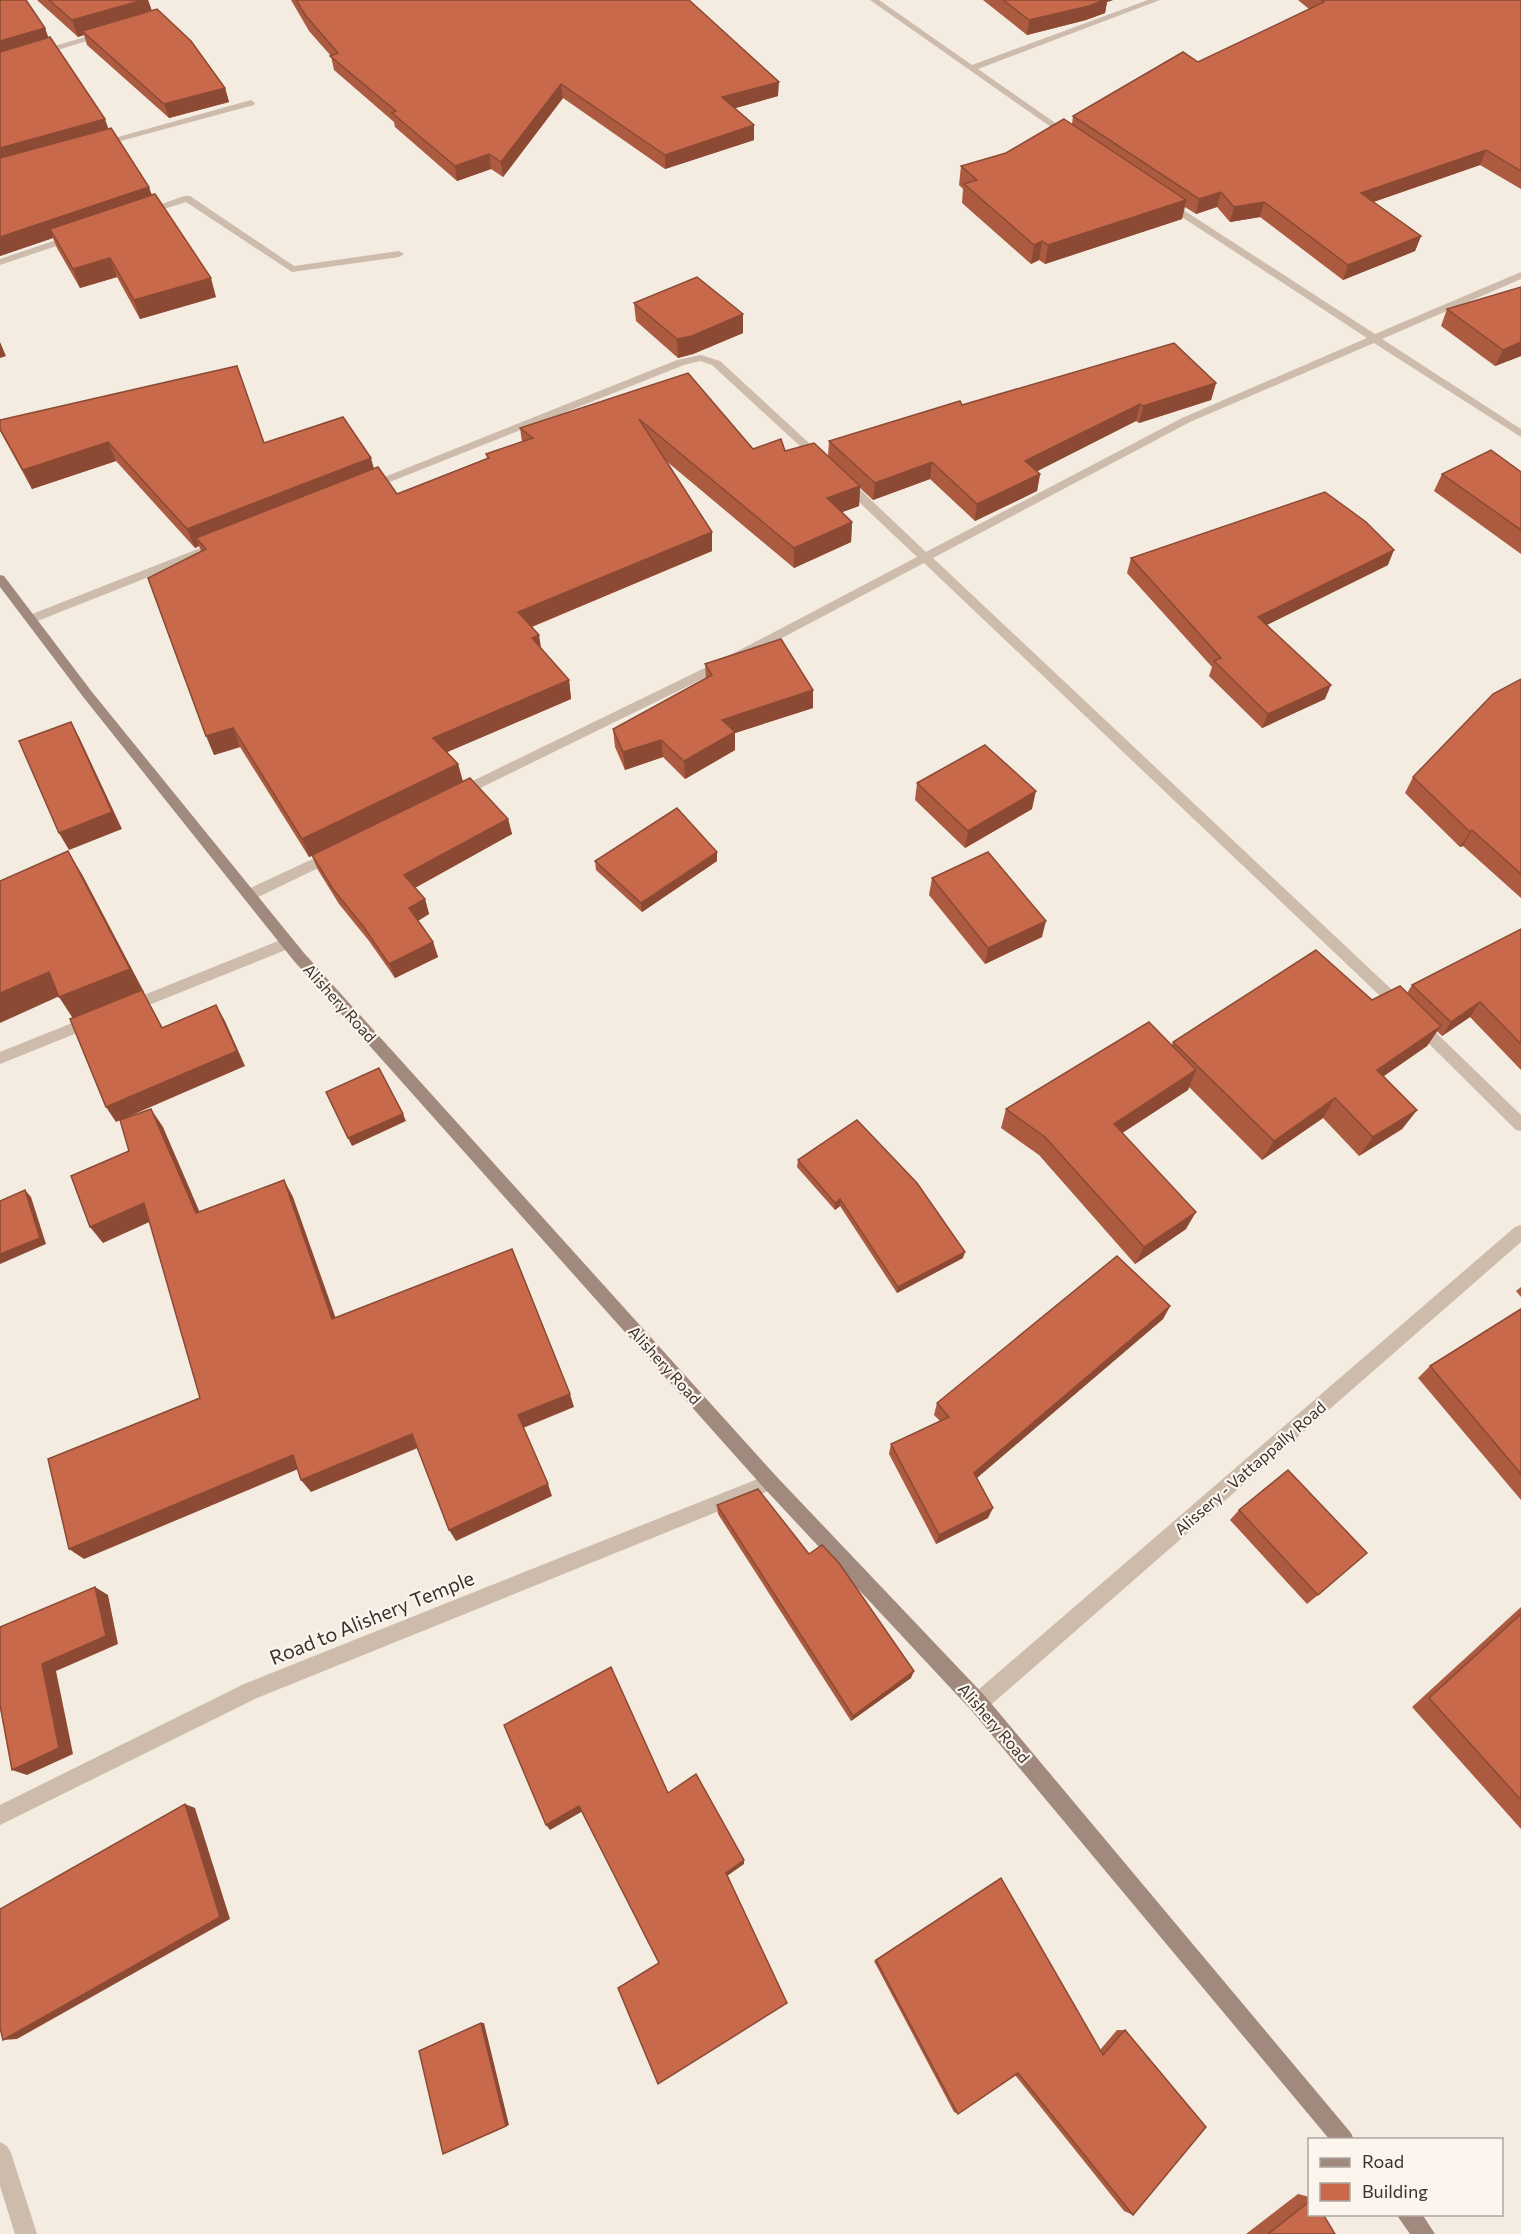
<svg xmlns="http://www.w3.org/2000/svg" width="1521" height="2234" font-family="Commissioner,sans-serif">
<rect width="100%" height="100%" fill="#f4ebe1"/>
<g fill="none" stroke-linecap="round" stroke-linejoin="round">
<g fill="#cdbbac" fill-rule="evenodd">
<polygon points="870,0 879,0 972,65 1148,0 1160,0 978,69 1071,134 1071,138 1068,139"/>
<polygon points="102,32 109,34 0,68 0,62"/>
<polygon points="251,100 255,103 254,105 98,147 93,144"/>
<polygon points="184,196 190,196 294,266 399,251 404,254 399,257 292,272 186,202 145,215 140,212"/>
<polygon points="1165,202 1171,202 1375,334 1521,272 1521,279 1382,339 1521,429 1521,437 1374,343 1190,422 933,558 1405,1002 1407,1006 1405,1010 1395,1010 924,563 725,668 464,796 454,796 452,793 454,790 717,662 917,557 842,486 842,480 850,480 926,552 1182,418 1367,338 1165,206"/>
<polygon points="74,234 79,237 77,239 0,265 0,259"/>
<polygon points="701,355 720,361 823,456 823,460 815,460 712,365 700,361 684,365 372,489 368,490 362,486 677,360"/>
<polygon points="218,541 224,545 222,548 35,622 31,623 25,619 27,616"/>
<polygon points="332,850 339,855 337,859 254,899 249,900 242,895 244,891"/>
<polygon points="288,937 293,939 295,943 293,947 134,1011 124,1011 122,1007 124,1003"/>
<polygon points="92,1015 97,1017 99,1021 97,1025 0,1064 0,1052"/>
<polygon points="1419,1019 1424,1021 1521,1115 1521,1131 1516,1130 1414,1029 1412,1025 1414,1021"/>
<polygon points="770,1474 776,1476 779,1482 776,1488 257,1698 0,1825 0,1805 244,1684"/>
<polygon points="0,2142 7,2146 11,2153 37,2234 15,2234 0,2186"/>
</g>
<polygon fill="#cdbbac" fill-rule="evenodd" points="1521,1225 1521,1242 985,1710 978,1712 971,1710 969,1703 971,1696 1515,1227"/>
<g fill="#a18a7d" fill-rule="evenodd">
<polygon points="0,575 4,576 92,692 304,953 776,1476 985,1696 1351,2133 1354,2140 1330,2140 971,1710 764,1488 294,961 84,698 0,587"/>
<polygon points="1396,2214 1422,2214 1435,2234 1410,2234"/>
</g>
</g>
<g fill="#ac5a40">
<polygon points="0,0 45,28 48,38 152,195 216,297 140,319 117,277 80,288 57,248 53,238 0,256"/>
<polygon points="37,0 148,0 152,11 225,88 229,102 169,118 87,45 84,35 78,37"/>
<polygon points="291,0 689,0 778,96 735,108 754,140 665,169 563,98 503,177 491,169 457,181 395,127 394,122 334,70 331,56 309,31"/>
<polygon points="983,0 1113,0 1107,2 1105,13 1086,20 1027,35"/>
<polygon points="1298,0 1521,0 1521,189 1480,165 1373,202 1421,236 1415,251 1343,280 1260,217 1230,222 1217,207 1196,214 1185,207 1182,219 1045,264 1039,260 1031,264 962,203 963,189 959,185 961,166 1006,153 1072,124 1073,116 1198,62 1309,9"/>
<polygon points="1521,287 1521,356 1495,366 1441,326 1447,309"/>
<polygon points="634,303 743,314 743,333 693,354 678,358 636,321"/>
<polygon points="688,373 753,449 785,451 828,456 829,441 962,405 1216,383 1211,400 1139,423 1136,421 1036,471 1040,474 1037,491 975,521 930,479 873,500 860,488 859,506 842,512 852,522 851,542 794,568 665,460 712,532 712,551 532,627 541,649 569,680 571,699 447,752 458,764 463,781 508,819 512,834 415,888 425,899 429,914 418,921 433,942 438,957 395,978 369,941 339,904 318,870 312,856 309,857 240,747 214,755 201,551 199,546 195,548 116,461 32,489 0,431 0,420 264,443 374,468 397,494 487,458 486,454 522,442 520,428"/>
<polygon points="1521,472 1521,554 1434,491 1442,474"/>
<polygon points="1131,558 1388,565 1266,625 1325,699 1262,728 1209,676 1212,667 1127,573"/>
<polygon points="705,664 813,690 813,708 735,733 735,750 685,779 663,757 625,770 615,747 613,729 706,678"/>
<polygon points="1521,679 1521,898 1463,846 1460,847 1405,793 1413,777"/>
<polygon points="917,783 1032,809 965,848 915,800"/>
<polygon points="717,852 717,861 642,912 596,870 595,861"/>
<polygon points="932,878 1042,937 985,964 929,895"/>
<polygon points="1521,929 1521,1070 1470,1017 1442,1036 1437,1031 1427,1046 1383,1076 1417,1110 1402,1129 1359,1156 1323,1118 1262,1160 1189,1087 1188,1090 1122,1133 1186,1229 1135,1264 1039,1155 1001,1128 1006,1109 1172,1045 1173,1042 1407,993 1412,985"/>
<polygon points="798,1160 963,1258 897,1293 840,1206 835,1210 797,1167"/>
<polygon points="1521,1287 1521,1297 1516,1291"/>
<polygon points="1170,1306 1163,1319 976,1478 988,1518 936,1544 889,1454 891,1444 940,1421 934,1415 937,1403"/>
<polygon points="1521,1309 1521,1500 1418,1378 1430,1366"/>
<polygon points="717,1505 809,1554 911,1678 851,1721 718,1514"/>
<polygon points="1239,1510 1318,1595 1307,1604 1230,1520"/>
<polygon points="1521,1607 1521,1829 1412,1707"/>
<polygon points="1001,1878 1100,2050 1117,2030 1125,2030 1133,2215 1124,2211 1015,2075 958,2114 954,2112 874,1961"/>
<polygon points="1298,2194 1310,2197 1310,2214 1335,2234 1246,2234"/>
</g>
<g fill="#8c4a34">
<polygon points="143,0 148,0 153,15 82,31 84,35 78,37 72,20"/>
<polygon points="1097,0 1113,0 1107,2 1105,13 1086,20 1027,35 1029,20"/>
<polygon points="45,28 51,45 0,60 0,41"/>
<polygon points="779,82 778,96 722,112 722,97"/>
<polygon points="561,84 563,98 503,177 501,162"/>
<polygon points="225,88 229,102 169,118 164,104"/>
<polygon points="105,119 111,136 0,167 0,148"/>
<polygon points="754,125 754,140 665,169 665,155"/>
<polygon points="1486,150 1480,165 1356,208 1361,193"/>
<polygon points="489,154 491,169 457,181 455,166"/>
<polygon points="149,187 155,204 50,229 53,238 0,256 0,237"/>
<polygon points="1221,192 1217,207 1196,214 1199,199"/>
<polygon points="1186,200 1182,219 1045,264 1048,245"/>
<polygon points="1264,202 1260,217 1230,222 1234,207"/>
<polygon points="1421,236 1415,251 1343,280 1348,265"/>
<polygon points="1042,241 1039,260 1031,264 1034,245"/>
<polygon points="110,258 117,277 80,288 73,269"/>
<polygon points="211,278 216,297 140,319 134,300"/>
<polygon points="743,314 743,333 693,354 678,358 677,339"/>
<polygon points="0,342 6,356 0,358"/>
<polygon points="1521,342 1521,356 1495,366 1503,350"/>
<polygon points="1216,383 1211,400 1139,423 1143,406"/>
<polygon points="1140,404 1136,421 1022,479 1025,461"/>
<polygon points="108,442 116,461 32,489 23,470"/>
<polygon points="371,458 376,476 196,538 199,546 195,548 187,529"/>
<polygon points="932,462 930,479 873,500 875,483"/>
<polygon points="1040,474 1037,491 975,521 977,504"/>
<polygon points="860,486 859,506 826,518 827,498"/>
<polygon points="852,522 851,542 794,568 794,548"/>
<polygon points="712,532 712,551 521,631 518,612"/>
<polygon points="1394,550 1388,565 1253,632 1258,617"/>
<polygon points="539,635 542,654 532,638"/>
<polygon points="569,680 571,699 438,756 433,738"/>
<polygon points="1331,685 1325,699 1262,728 1268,714"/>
<polygon points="813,690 813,708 735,733 735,750 685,779 684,761 722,720"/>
<polygon points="71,722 80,739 122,829 69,850 59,833"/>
<polygon points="233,728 240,747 214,755 206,736"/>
<polygon points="661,740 663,757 625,770 623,752"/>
<polygon points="458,764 463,783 309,857 302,839"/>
<polygon points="1036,791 1032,809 965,848 968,831"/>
<polygon points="508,819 512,834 409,891 404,875"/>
<polygon points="1472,830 1463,846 1460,847 1470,832"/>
<polygon points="68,851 83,876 144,992 143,992 171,1043 74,1020 59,997"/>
<polygon points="717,852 717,861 642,912 641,903"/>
<polygon points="425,899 429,914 414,923 409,908"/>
<polygon points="1046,921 1042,937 985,964 988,948"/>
<polygon points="433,942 438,957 395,978 389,964"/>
<polygon points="49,972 64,994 0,1023 0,993"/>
<polygon points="1480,1002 1470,1017 1442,1036 1451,1022"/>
<polygon points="216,1005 225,1021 245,1066 116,1122 106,1107"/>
<polygon points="1441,1026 1427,1046 1364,1090 1377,1070"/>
<polygon points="1196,1070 1188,1090 1107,1143 1114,1124"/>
<polygon points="1335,1098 1323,1118 1262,1160 1274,1141"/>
<polygon points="151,1109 163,1127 207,1229 196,1213"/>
<polygon points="1417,1110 1402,1129 1359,1156 1373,1137"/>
<polygon points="403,1114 406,1121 352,1146 348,1138"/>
<polygon points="284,1180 293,1197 341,1333 332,1319"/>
<polygon points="25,1190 31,1197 46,1244 0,1264 0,1254"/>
<polygon points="840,1199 840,1206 835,1210 835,1203"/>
<polygon points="144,1203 156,1219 103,1243 90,1227"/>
<polygon points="1196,1212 1186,1229 1135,1264 1144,1247"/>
<polygon points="965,1252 963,1258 897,1293 898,1287"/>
<polygon points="1170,1306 1163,1319 970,1484 974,1473"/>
<polygon points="570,1394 574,1407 523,1428 518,1415"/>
<polygon points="412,1434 420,1447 311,1492 301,1480"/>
<polygon points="293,1455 303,1467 84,1559 69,1549"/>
<polygon points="548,1484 552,1496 456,1541 449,1530"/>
<polygon points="993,1508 988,1518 936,1544 939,1535"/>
<polygon points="95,1587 108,1595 118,1644 56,1671 73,1754 27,1775 12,1770 42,1664"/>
<polygon points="914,1671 911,1678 851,1721 853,1716"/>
<polygon points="185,1804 195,1808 230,1919 17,2039 3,2040"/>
<polygon points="579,1806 583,1811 550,1830 546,1825"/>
<polygon points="744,1860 744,1864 727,1876 726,1873"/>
<polygon points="481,2023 484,2023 509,2125 443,2154"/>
</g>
<g fill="#c8694b" stroke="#8c4a34" stroke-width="1.5">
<polygon points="0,0 26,0 45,28 0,41"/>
<polygon points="49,0 143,0 72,20"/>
<polygon points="296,0 689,0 779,82 722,97 754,125 665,155 561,84 501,162 489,154 455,166 392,113 396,111 330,56 338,53 306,16"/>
<polygon points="1003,0 1104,0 1089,6 1029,20"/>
<polygon points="1321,0 1521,0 1521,171 1486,150 1361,193 1421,236 1348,265 1264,202 1234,207 1221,192 1199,199 1073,116 1183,52 1198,62 1324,2"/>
<polygon points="157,9 191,41 225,88 164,104 82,31"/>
<polygon points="50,37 105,119 0,148 0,52"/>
<polygon points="1064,119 1186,200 1048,245 1042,241 1034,245 964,184 977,180 961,166 1006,153"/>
<polygon points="111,128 149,187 0,237 0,158"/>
<polygon points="155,194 211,278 134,300 110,258 73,269 50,229"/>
<polygon points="697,277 743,314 692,336 677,339 634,303"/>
<polygon points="1521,287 1521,342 1503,350 1447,309"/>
<polygon points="1174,343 1216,383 1143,406 1140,404 1025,461 1040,474 977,504 932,462 875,483 829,441 960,401 962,405"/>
<polygon points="237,366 264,443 343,417 371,458 187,529 108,442 23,470 0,429 0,420"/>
<polygon points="688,373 753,449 781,439 785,451 814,443 860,486 827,498 852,522 794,548 639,419 712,532 518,612 539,635 532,638 569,680 433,738 458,764 302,839 233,728 206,736 148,578 206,549 196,538 378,467 397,494 489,458 486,454 533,438 520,428"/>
<polygon points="1491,450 1521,472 1521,530 1442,474"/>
<polygon points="1325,492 1366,522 1394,550 1258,617 1331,685 1268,714 1214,661 1221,658 1131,558"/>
<polygon points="781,639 813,690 722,720 735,732 684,761 661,740 623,752 613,729 712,675 705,664"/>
<polygon points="1521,679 1521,874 1472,830 1470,832 1413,777 1493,694"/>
<polygon points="71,722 112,812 59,833 19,741"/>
<polygon points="985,745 1036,791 968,831 917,783"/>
<polygon points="470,778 508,819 404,875 425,899 409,908 433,942 389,964 363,926 333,889 312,855"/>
<polygon points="677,808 717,852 641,903 595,861"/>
<polygon points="68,851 130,969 59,997 49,972 0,993 0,881"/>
<polygon points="988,852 1046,921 988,948 932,878"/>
<polygon points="1521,929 1521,1044 1480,1002 1451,1022 1412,985"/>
<polygon points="1316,950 1372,1000 1400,986 1441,1026 1377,1070 1417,1110 1373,1137 1335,1098 1274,1141 1173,1042"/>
<polygon points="142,990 162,1028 216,1005 237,1051 106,1107 70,1019"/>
<polygon points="1149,1022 1196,1070 1114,1124 1196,1212 1144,1247 1045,1137 1006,1109"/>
<polygon points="379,1068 403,1114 348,1138 326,1092"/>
<polygon points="151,1109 196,1213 284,1180 332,1319 512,1249 570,1394 518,1415 548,1484 449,1530 412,1434 301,1480 293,1455 69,1549 48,1459 200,1398 144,1203 90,1227 71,1176 129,1151 120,1120"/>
<polygon points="857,1120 917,1183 965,1252 898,1287 840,1199 835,1203 798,1160"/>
<polygon points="25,1190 40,1238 0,1254 0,1201"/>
<polygon points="1117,1256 1170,1306 974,1473 993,1508 939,1535 891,1444 949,1417 937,1403"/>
<polygon points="1521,1309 1521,1474 1430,1366"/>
<polygon points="1288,1470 1367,1553 1318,1595 1239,1510"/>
<polygon points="758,1489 809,1554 822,1545 839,1563 914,1671 853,1716 717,1505"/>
<polygon points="95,1587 106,1636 42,1664 59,1748 12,1770 0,1705 0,1627"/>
<polygon points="1521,1614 1521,1800 1429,1698"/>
<polygon points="611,1667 668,1793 696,1774 744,1860 726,1873 787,2003 658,2084 618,1988 659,1963 579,1806 546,1825 504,1725"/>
<polygon points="185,1804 220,1917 3,2040 0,2028 0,1909"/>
<polygon points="1001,1878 1103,2055 1125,2030 1206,2127 1133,2215 1018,2073 958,2114 876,1960"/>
<polygon points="481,2023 506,2126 443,2154 419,2051"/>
<polygon points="1310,2201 1310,2214 1323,2214 1335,2234 1268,2234"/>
</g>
<g text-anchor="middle" stroke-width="4.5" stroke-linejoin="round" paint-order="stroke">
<g font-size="16" fill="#3b302b" stroke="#fbf5ee">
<text transform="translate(340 1003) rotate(48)" y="6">Alishery Road</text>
<text transform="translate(665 1365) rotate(48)" y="6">Alishery Road</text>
<text transform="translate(1250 1468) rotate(-41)" y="6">Alissery - Vattappally Road</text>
<text transform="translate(994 1723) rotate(49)" y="6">Alishery Road</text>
</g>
<g font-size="20" fill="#3b302b" stroke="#fbf5ee">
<text transform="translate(372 1618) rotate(-22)" y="7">Road to Alishery Temple</text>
</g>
</g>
<rect x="1308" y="2138" width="195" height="78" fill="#fbf5ee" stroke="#aea6a0" stroke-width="1.5"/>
<rect x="1320" y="2158" width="30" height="9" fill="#a18a7d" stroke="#aea6a0" stroke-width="1.5"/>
<text x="1362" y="2168" font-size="18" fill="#3b302b">Road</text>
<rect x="1320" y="2183" width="30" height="18" fill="#c8694b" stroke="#aea6a0" stroke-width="1.5"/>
<text x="1362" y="2198" font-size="18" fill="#3b302b">Building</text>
</svg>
